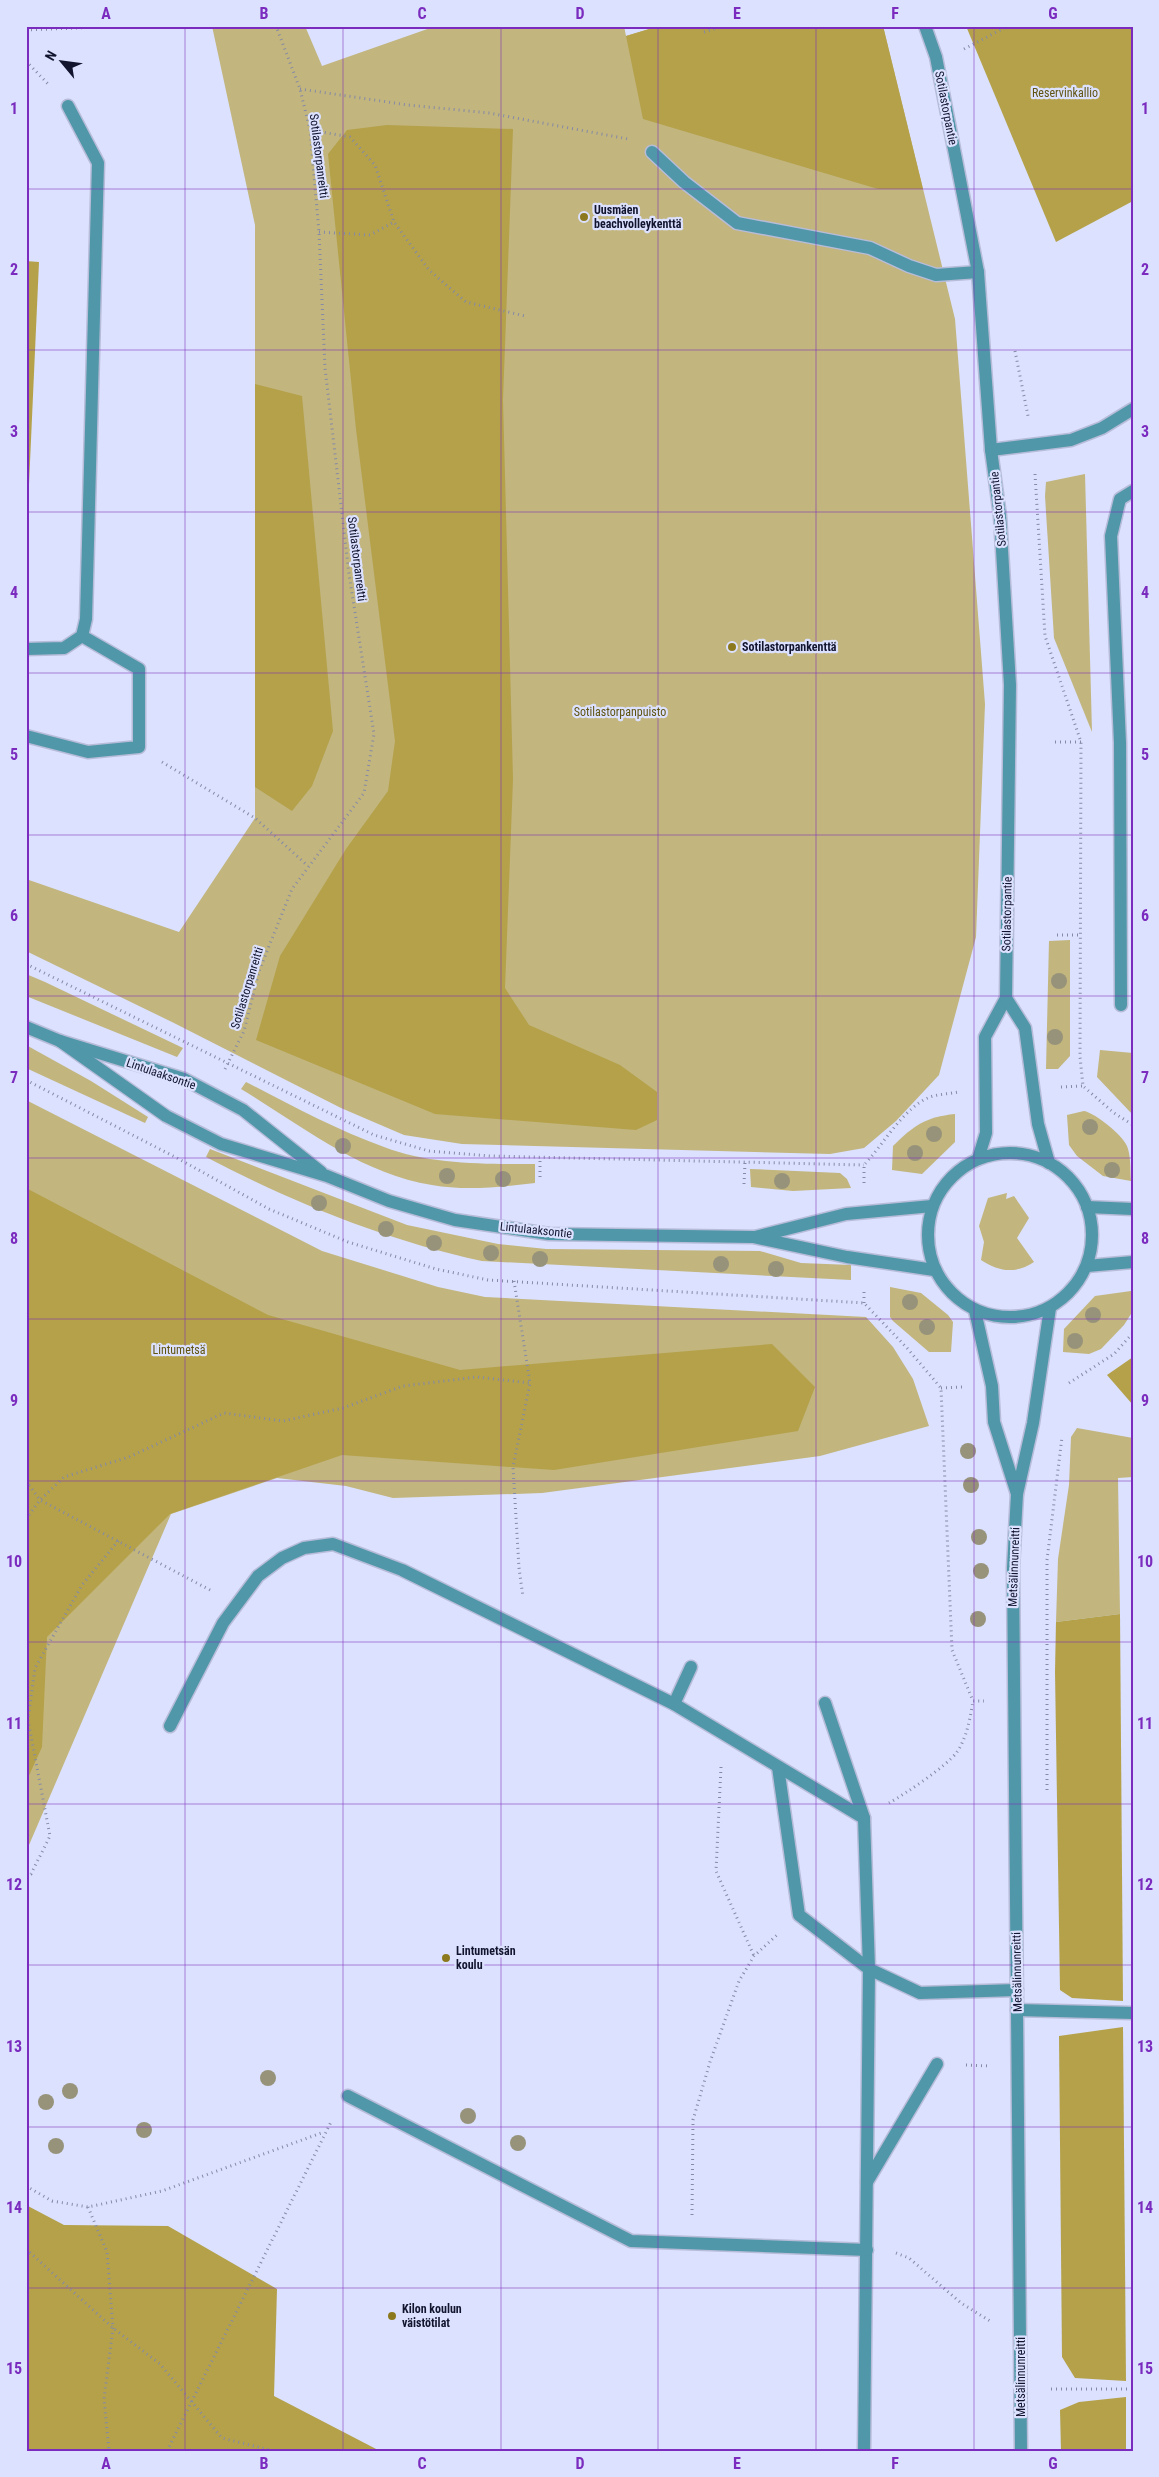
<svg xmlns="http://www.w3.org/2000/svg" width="1159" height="2477" font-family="'Roboto Condensed',sans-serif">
<rect width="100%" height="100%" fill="#dbe1fe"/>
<g fill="#c2b57d">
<polygon points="212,26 305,26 322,66 436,26 624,26 626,36 659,26 883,26 955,319 985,704 976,937 939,1075 896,1121 864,1148 830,1154 462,1144 404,1135 341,1108 174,1023 26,951 26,879 179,932 255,818 255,225"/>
<polygon points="1085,474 1092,732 1054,638 1045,496 1046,482"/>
<polygon points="1070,940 1070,1056 1058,1069 1046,1069 1049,941"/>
<polygon points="26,974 45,982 183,1048 177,1057 26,996"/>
<polygon points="26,1045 91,1081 148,1117 145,1123 26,1068"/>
<polygon points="1100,1050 1133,1053 1133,1115 1097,1077"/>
<path d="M246 1082C291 1105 336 1130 384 1147 431 1165 485 1164 535 1164V1183C500 1187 466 1191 432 1185 361 1174 301 1125 241 1089Z"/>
<polygon points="26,1100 322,1251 438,1287 485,1297 866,1317 893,1347 913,1379 929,1426 820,1456 542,1493 393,1498 346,1486 277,1478 171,1514 26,1852"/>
<path d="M1084 1111C1095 1113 1126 1137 1128 1149 1131 1159 1130 1170 1131 1181L1103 1176 1077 1156 1069 1145 1067 1115Z"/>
<path d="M955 1114V1142L922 1174 892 1170 893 1146C914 1125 926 1117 955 1114Z"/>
<path d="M210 1149 407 1225 498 1244 546 1249 760 1251 801 1263 851 1265V1280L482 1261C385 1240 294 1203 206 1157Z"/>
<polygon points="750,1169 840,1173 847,1179 851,1188 793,1191 751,1187"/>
<path d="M1007 1193 1006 1199 1014 1196 1029 1218 1017 1238 1034 1262C1016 1274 999 1272 981 1260L984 1242 979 1226 988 1198Z"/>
<polygon points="890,1287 921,1293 948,1315 953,1322 951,1352 929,1352 893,1321 890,1317"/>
<polygon points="1131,1291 1131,1314 1124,1325 1101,1349 1089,1354 1063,1352 1064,1329 1095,1296"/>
<polygon points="1077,1428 1133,1438 1133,1477 1118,1478 1120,1614 1056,1622 1058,1559 1069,1485 1071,1437"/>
</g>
<g fill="#b4a14a">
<polygon points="659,26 883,26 923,189 878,189 643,119 626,36"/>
<polygon points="966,26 1133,26 1133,201 1056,242"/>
<polygon points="387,125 513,129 503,400 513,779 505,988 529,1025 620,1065 657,1092 657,1120 636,1130 435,1114 256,1040 280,956 346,849 388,791 395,741 356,429 328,154 347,130"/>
<polygon points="26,261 39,262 26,551"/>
<polygon points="255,384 302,396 333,731 312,786 292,811 255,787"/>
<polygon points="26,1188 268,1315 460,1370 772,1344 815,1387 798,1431 554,1470 342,1455 170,1514 47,1637 42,1747 26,1782"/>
<polygon points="1133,1357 1133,1405 1107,1375"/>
<polygon points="1120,1614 1123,2001 1072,1998 1060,1990 1055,1672 1056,1622"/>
<polygon points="1123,2027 1126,2381 1075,2378 1062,2357 1059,2036"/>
<polygon points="26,2205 64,2225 168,2226 277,2289 274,2396 380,2451 26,2451"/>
<polygon points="1126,2397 1126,2451 1061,2451 1060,2410 1079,2402"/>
</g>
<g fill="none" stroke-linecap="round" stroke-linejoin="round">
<defs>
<g id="minor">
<polyline points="925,26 936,57 978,272 991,450 1000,516 1010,685 1006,998 985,1037 986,1133 978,1159"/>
<polyline points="652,152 684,182 737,223 870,248 909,266 936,275 978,272"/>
<polyline points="991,450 1071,440 1102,428 1133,409"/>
<polyline points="26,649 64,648 82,636 86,619 98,163 68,106"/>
<polyline points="26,736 88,752 139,747 139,669 82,636"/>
<polyline points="1006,998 1025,1028 1038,1124 1049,1163"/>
<polyline points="1121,1005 1120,743 1111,536 1120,499 1133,491"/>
<polyline points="26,1027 60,1041 184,1079 243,1110 321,1172"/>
<polyline points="60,1041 166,1116 221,1144 327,1176 389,1201 455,1220 549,1234 753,1237 847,1257 934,1270"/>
<circle cx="1010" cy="1235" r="82"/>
<polyline points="1087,1207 1133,1209"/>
<polyline points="755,1237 846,1214 932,1206"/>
<polyline points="1087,1266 1133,1262"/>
<polyline points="975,1311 992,1386 994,1422 1017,1494"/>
<polyline points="825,1703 864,1818 869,1969 920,1993 1017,1990"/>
<polyline points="674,1704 691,1667"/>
<polyline points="170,1726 223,1623 258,1576 282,1558 304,1548 333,1544 402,1570 674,1704 864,1818"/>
<polyline points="778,1767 799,1915 869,1969 864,2451"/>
<polyline points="1017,2010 1133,2013"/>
<polyline points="348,2096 631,2241 867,2250"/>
<polyline points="867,2182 937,2064"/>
<polyline points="1021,2451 1013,1568 1017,1494 1033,1423 1050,1308"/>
</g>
</defs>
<use href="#minor" stroke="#b7bcd9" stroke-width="15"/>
<g stroke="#868aa6" stroke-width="3" stroke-dasharray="1 4" stroke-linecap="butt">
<polyline points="26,30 127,26"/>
<polyline points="704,32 724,26"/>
<polyline points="964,49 1008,26"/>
<polyline points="26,61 49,85"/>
<polyline points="300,89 408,105 489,113 628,139"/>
<polyline points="310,130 350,137 375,165 394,222 429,270 466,302 525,316"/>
<polyline points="319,232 370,235 394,222"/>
<polyline points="1015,351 1028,416"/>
<polyline points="1035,474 1045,636 1081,742 1080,1057 1083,1086 1114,1113 1133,1125"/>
<polyline points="1055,742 1081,742"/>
<polyline points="162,762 255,818 308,866"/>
<polyline points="1057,935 1081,935"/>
<polyline points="26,964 374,1135 429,1151 490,1156 864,1165"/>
<polyline points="225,1069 244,1031 259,971 292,889 364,793 374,734 349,574 325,368 319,232 310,130 300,89 276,26"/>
<polyline points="26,1080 177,1158 269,1209 348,1242 436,1269 488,1280 864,1303 907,1348 941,1388 952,1650 973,1701 984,1701"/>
<polyline points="1061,1087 1082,1086"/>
<polyline points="540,1177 540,1158"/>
<path d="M864 1183V1165C883 1145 904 1107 930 1097 939 1094 949 1094 958 1092"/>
<polyline points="744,1184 745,1163"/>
<polyline points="514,1281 530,1383 513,1467 519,1568 523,1597"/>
<polyline points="864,1303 864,1289"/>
<polyline points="1069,1383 1114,1354 1133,1333"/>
<polyline points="941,1388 962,1387"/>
<polyline points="26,1481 40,1500 212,1591"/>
<polyline points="26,1519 40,1500 64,1477 129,1457 224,1413 283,1421 343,1408 403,1386 477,1377 530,1383"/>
<polyline points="721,1767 716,1871 754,1956"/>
<polyline points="1047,1790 1047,1560 1062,1437"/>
<path d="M889 1803C905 1794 947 1766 957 1752 967 1737 970 1719 973 1701"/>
<polyline points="26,1876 31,1874 50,1836 28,1720 35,1668 82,1585 119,1540"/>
<polyline points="966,2065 990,2066"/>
<polyline points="26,2186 52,2201 88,2207 162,2191 324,2132"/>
<polyline points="88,2207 107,2252 113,2328 104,2399 109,2451"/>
<polyline points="692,2215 693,2120 710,2062 739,1981 754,1956 778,1934"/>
<polyline points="26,2249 113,2328 160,2364 222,2438 274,2451"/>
<polyline points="896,2253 909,2258 961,2303 990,2321"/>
<polyline points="1051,2389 1133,2389"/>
<polyline points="26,2448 31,2451"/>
<polyline points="167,2451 332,2120"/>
</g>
<use href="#minor" stroke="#5097a9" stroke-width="12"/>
</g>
<g fill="#97937b">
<circle cx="1059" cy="981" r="8"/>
<circle cx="1055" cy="1037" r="8"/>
<circle cx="1090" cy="1127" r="8"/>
<circle cx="934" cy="1134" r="8"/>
<circle cx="343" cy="1146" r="8"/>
<circle cx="915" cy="1153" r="8"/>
<circle cx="1112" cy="1170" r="8"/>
<circle cx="447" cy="1176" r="8"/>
<circle cx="503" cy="1179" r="8"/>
<circle cx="782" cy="1181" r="8"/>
<circle cx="319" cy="1203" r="8"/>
<circle cx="386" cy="1229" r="8"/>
<circle cx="434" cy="1243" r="8"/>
<circle cx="491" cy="1253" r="8"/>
<circle cx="540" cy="1259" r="8"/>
<circle cx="721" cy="1264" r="8"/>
<circle cx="776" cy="1269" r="8"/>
<circle cx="910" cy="1302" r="8"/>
<circle cx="1093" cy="1315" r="8"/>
<circle cx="927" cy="1327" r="8"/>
<circle cx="1075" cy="1341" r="8"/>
<circle cx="968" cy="1451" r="8"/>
<circle cx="971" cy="1485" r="8"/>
<circle cx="979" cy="1537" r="8"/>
<circle cx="981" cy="1571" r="8"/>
<circle cx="978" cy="1619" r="8"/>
<circle cx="268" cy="2078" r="8"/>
<circle cx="70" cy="2091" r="8"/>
<circle cx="46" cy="2102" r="8"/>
<circle cx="468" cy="2116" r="8"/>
<circle cx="144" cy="2130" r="8"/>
<circle cx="518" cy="2143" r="8"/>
<circle cx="56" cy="2146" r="8"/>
</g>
<path fill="none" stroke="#7b2cbf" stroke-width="1" stroke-opacity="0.55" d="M185 26V2451M343 26V2451M501 26V2451M658 26V2451M816 26V2451M974 26V2451M26 189H1133M26 350H1133M26 512H1133M26 673H1133M26 835H1133M26 996H1133M26 1158H1133M26 1319H1133M26 1481H1133M26 1642H1133M26 1804H1133M26 1965H1133M26 2127H1133M26 2288H1133"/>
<g fill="#8c791e" stroke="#dbe1fe" stroke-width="2">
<circle cx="584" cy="217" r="5"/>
<circle cx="732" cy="647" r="5"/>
<circle cx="446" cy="1958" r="5"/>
<circle cx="392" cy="2316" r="5"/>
</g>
<g text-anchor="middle" stroke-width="4.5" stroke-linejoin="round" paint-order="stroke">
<g font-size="12" fill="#605310" stroke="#dbe1fe">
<text x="1065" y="97">Reservinkallio</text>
<text x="620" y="716">Sotilastorpanpuisto</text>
<text x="179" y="1354">Lintumetsä</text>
</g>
<g font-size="12" fill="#12142e" stroke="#dbe1fe">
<text transform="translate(946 108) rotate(79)" y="4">Sotilastorpantie</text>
<text transform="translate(319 156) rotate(83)" y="4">Sotilastorpanreitti</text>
<text transform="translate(998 509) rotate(-96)" y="4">Sotilastorpantie</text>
<text transform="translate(357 559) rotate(83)" y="4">Sotilastorpanreitti</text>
<text transform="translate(1007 914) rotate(-89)" y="4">Sotilastorpantie</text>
<text transform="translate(247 988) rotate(-73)" y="4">Sotilastorpanreitti</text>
<text transform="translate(161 1074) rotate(19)" y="4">Lintulaaksontie</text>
<text transform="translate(536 1230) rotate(6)" y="4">Lintulaaksontie</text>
<text transform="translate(1014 1567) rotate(-88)" y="4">Metsälinnunreitti</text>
<text transform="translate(1017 1972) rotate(-91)" y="4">Metsälinnunreitti</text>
<text transform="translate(1021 2377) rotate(-90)" y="4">Metsälinnunreitti</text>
</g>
<g font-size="12" font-weight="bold" fill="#12142e" stroke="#dbe1fe" text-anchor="start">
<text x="594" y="214">Uusmäen<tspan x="594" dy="14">beachvolleykenttä</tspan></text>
<text x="742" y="651">Sotilastorpankenttä</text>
<text x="456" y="1955">Lintumetsän<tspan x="456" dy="14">koulu</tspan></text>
<text x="402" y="2313">Kilon koulun<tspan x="402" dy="14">väistötilat</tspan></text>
</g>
</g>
<rect width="1159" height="2477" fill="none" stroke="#dbe1fe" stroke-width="55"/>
<g transform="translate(62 62) rotate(299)" stroke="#dbe1fe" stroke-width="4" paint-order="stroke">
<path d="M0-4L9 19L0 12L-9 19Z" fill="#12142e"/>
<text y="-8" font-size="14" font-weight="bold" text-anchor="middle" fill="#12142e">N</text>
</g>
<rect x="28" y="28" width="1104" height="2422" fill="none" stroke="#7b2cbf" stroke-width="2"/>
<g font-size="16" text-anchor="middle" font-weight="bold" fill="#7b2cbf">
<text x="106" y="19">A</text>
<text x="264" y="19">B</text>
<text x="422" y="19">C</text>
<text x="580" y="19">D</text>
<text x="737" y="19">E</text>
<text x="895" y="19">F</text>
<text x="1053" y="19">G</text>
<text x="14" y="114">1</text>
<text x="1145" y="114">1</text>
<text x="14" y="275">2</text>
<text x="1145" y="275">2</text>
<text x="14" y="437">3</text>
<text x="1145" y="437">3</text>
<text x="14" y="598">4</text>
<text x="1145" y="598">4</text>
<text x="14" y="760">5</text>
<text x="1145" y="760">5</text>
<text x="14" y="921">6</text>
<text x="1145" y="921">6</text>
<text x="14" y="1083">7</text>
<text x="1145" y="1083">7</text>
<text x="14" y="1244">8</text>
<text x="1145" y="1244">8</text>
<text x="14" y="1406">9</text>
<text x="1145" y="1406">9</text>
<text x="14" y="1567">10</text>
<text x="1145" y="1567">10</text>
<text x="14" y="1729">11</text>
<text x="1145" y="1729">11</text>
<text x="14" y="1890">12</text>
<text x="1145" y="1890">12</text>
<text x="14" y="2052">13</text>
<text x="1145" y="2052">13</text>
<text x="14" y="2213">14</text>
<text x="1145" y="2213">14</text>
<text x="14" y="2374">15</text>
<text x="1145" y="2374">15</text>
<text x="106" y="2469">A</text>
<text x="264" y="2469">B</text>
<text x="422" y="2469">C</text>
<text x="580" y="2469">D</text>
<text x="737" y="2469">E</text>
<text x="895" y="2469">F</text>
<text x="1053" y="2469">G</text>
</g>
</svg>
